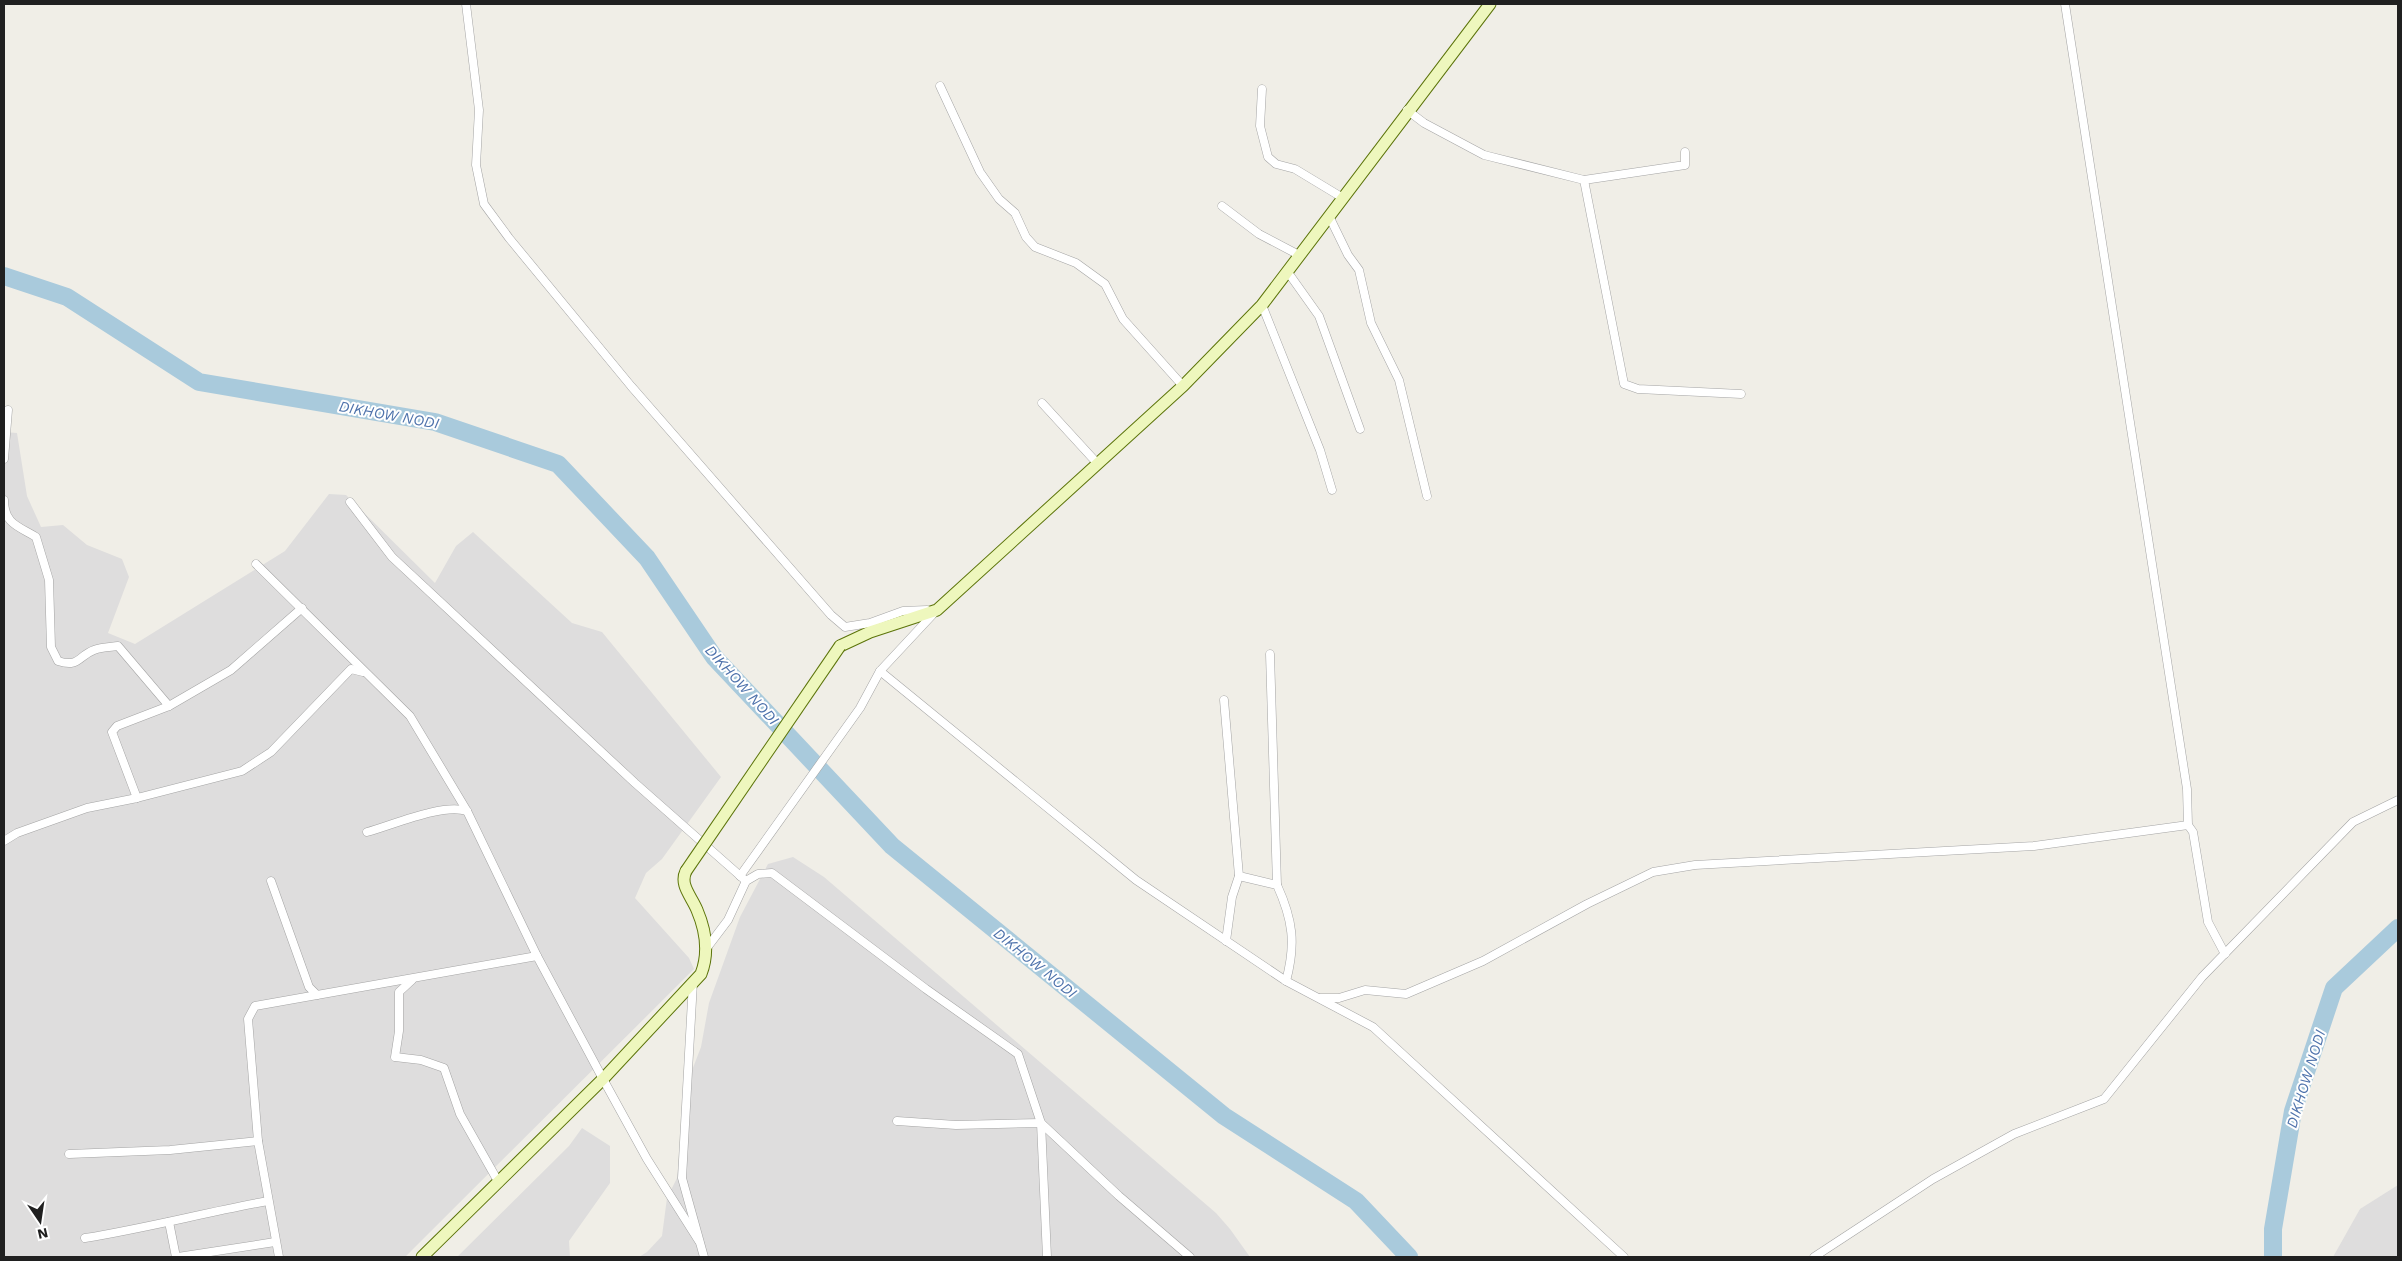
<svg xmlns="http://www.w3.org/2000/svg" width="2402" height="1261" font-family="'Work Sans',sans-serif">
<rect width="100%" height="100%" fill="#f0eee7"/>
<g fill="#dedddd">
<polygon points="4,432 17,433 27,496 41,527 63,525 87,545 122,559 129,577 108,633 135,644 285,551 329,494 346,495 435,583 456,546 473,532 572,623 602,632 721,777 662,859 646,873 635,898 689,958 694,969 405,1257 4,1257"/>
<polygon points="793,857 824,877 1216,1213 1230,1229 1250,1257 639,1257 647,1252 662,1236 667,1198 677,1178 686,1086 701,1047 709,1003 740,917 768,864"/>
<polygon points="582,1128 610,1146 610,1183 569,1241 570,1257 457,1257 569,1146"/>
<polygon points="2398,1185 2398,1257 2333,1257 2360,1209"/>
</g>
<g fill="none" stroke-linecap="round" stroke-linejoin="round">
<g stroke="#a9cadc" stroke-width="18">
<polyline points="4,276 67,297 199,382 435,422 558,464 647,558 714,657 892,846 1224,1116 1356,1201 1409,1257"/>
<polyline points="2273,1257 2273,1229 2293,1111 2334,988 2398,928"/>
</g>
<defs>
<g id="street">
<polyline points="466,4 479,110 476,165 484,204 509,238 631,386 831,615 845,627 870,623 903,611 927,610"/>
<polyline points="2065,4 2187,789 2188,825 2193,832 2208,922 2225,954"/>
<polyline points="940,86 980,172 999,199 1015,213 1026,237 1035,247 1076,263 1105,284 1123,319 1183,386"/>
<polyline points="1262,89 1260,126 1268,157 1276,164 1295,169 1343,198"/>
<polyline points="1407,110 1424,123 1484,155 1584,180 1624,384 1638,389 1741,394"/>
<polyline points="1584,180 1685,165 1685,152"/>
<polyline points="1222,206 1259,234 1299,255"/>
<polyline points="1329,216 1348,255 1359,270 1371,323 1399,380 1427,496"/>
<polyline points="1287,271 1319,316 1360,429"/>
<polyline points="1262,305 1320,450 1332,490"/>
<polyline points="1042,403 1097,463"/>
<polyline points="4,459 8,410"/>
<path d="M4 500C4 524 18 526 36 537L49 580 51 647 58 661C79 668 78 656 94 650 101 647 111 647 118 646L169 706"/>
<polyline points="350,502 392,557 635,783 746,881"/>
<polyline points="256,564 410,716 467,811 537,956 603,1079 647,1159 699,1241"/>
<polyline points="936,611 880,671 1136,880 1286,981 1373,1027 1624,1257"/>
<polyline points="1270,654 1277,885"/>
<path d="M1224 700 1239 876 1277 885C1293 920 1296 944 1286 981"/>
<polyline points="137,798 112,732 117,726 169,706 231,670 302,608"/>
<path d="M367 832C393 825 442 803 467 811"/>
<polyline points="4,841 17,833 87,808 137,798 242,771 271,752 351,669 363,672"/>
<polyline points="740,876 860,708 880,671"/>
<polyline points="271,881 309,987 317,995"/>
<polyline points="1226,941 1232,897 1239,876"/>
<polyline points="706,949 728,920 746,881 758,874 772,873 926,989 1018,1054 1041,1123 1119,1196 1190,1257"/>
<polyline points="412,980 399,992 399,1031 395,1057 421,1060 444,1068 460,1114 499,1183"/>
<polyline points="693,982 682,1178 704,1257"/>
<polyline points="1320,998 1339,998 1365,990 1406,994 1483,961 1587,904 1653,872 1695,865 2034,846 2188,825"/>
<polyline points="897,1121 956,1125 1041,1123 1047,1257"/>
<polyline points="69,1154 170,1150 258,1141"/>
<polyline points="169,1222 176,1257"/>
<path d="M85 1238C147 1228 207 1212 268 1201"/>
<polyline points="178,1257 275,1242"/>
<polyline points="279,1257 258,1141 248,1019 255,1006 537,956"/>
<polyline points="1814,1257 1933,1179 2014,1134 2104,1099 2202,977 2353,822 2398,800"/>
</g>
<g id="secondary">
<polyline points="840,646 870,632 937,610 1183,386 1262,305 1490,4"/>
<path d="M422 1257 603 1079 701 974C709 953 706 931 697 910 692 897 679 885 686 871"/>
</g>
</defs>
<use href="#street" stroke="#a4a4a4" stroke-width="9"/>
<use href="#secondary" stroke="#5c740a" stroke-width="13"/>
<use href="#street" stroke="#fff" stroke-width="8"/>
<use href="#secondary" stroke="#eef7bd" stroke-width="11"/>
<defs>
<polyline id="secondary-bridge" points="686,871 840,646"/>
</defs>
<use href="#secondary-bridge" stroke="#5c740a" stroke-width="13" stroke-linecap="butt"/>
<use href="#secondary-bridge" stroke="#eef7bd" stroke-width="11"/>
</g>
<g text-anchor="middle" stroke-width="4" stroke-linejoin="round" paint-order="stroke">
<g font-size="15" font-style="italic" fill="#4f73ac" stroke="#fff">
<text transform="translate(389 415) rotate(10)" y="5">DIKHOW NODI</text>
<text transform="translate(742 685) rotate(48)" y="5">DIKHOW NODI</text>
<text transform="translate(1035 963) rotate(39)" y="5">DIKHOW NODI</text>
<text transform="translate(2306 1079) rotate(-73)" y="5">DIKHOW NODI</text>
</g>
</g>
<rect width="2402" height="1261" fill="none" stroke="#202020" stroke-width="10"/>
<g transform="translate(40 1221) rotate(167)" stroke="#ffffff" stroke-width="4" paint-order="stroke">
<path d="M0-4L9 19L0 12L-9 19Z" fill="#202020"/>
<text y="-8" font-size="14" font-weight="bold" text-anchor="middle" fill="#202020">N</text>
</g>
</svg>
